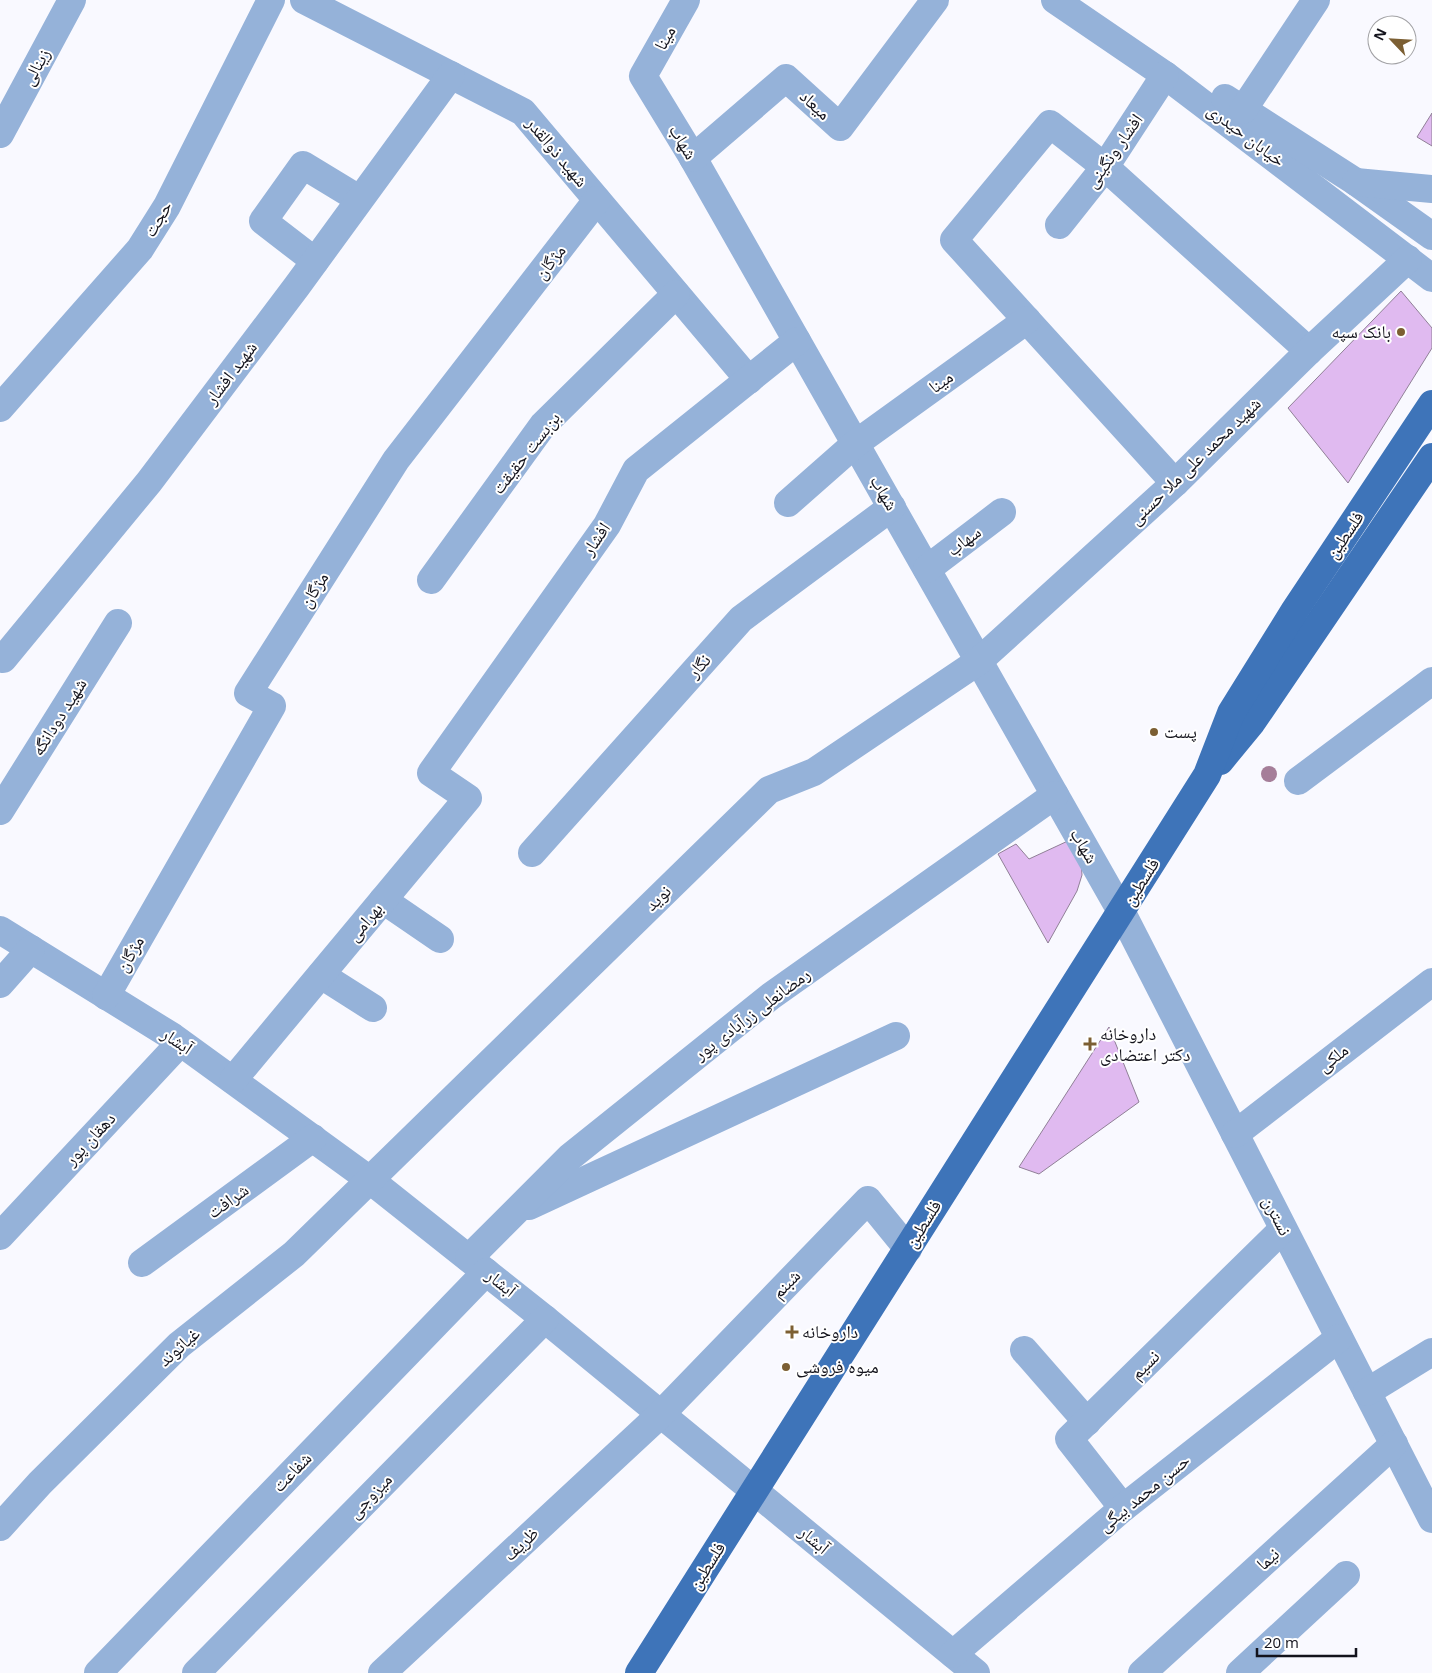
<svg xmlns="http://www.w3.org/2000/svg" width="1432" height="1673" font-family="'Open Sans','Noto Naskh Arabic',sans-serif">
<rect width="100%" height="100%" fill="#f9f9ff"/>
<g fill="#e0baf0" stroke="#908097">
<polygon points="1432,113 1432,146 1417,137"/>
<polygon points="1401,291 1432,328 1432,348 1348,483 1288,408"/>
<polygon points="1070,840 1081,861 1082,875 1077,891 1048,943 998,854 1016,844 1029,859"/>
<polygon points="1109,1027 1139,1102 1039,1174 1019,1167"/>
</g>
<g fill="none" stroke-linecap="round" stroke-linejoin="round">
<g stroke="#95b2d9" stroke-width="28">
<polyline points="304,0 523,112 749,380"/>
<polyline points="686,0 643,76 693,158 1122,913 1432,1519"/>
<polyline points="1055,0 1165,75 1432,278"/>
<polyline points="1225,98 1356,182 1432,236"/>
<polyline points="1243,110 1316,0"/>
<polyline points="0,134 72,0"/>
<polyline points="693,158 786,78 840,127 935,0"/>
<polyline points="1356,182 1432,189"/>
<polyline points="1059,225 1105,167 1165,75"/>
<polyline points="315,261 263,221 303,165 359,199"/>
<polyline points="0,408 140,249 167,206 271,0"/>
<polyline points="1175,483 954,240 1050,124 1105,167 1309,351"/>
<polyline points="788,503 855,444 1027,320"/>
<polyline points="927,569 1002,512"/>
<polyline points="431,580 543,425 676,294"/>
<polyline points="0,657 3,659 149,482 297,286 451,75"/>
<polyline points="1298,781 1432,681"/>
<polyline points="0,811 118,623"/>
<polyline points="532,853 741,619 892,507"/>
<polyline points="383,900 440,939"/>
<polyline points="0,930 173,1037 370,1180 545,1319 976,1673"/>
<polyline points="321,975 373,1008"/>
<polyline points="0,984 31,949"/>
<polyline points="106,996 272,706 248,693 396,460 597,200"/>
<polyline points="233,1080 468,798 431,773 607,525 636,470 797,341"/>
<polyline points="1235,1134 1432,982"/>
<polyline points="529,1206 896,1036"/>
<polyline points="0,1236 180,1043"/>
<polyline points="469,1258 570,1157 771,996 1055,795"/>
<polyline points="142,1263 313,1138"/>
<polyline points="1024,1350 1087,1422"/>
<polyline points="1367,1392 1432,1352"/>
<polyline points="1123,1508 1069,1439 1283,1229"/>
<polyline points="0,1527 40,1483 179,1345 294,1254 769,790 814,772 979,661 1175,483 1309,351 1408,259"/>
<polyline points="953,1654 1123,1508 1339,1338"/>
<polyline points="98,1673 486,1272"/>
<polyline points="196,1673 545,1319"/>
<polyline points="382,1673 661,1414 868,1200 908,1249"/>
<polyline points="1142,1673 1394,1444"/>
<polyline points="1240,1673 1346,1575"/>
</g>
<g stroke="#3e74b9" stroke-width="28">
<polyline points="1220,761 1252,722 1432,457"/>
<polyline points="639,1673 1207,775 1231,713 1295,610 1432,404"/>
</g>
</g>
<circle fill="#a57e99" cx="1269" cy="774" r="8"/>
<g fill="#7c5f33" stroke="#fff" stroke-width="2">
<circle cx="1401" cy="332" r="5"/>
<circle cx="1154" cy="732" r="5"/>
<path d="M1087.5 1036.5h5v5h5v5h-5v5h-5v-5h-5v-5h5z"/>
<path d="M789.5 1324.5h5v5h5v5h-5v5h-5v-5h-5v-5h5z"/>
<circle cx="786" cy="1367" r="5"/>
</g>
<g text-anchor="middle" stroke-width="4" stroke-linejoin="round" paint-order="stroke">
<g font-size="18" fill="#13131c" stroke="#fff">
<text transform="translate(665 38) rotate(-61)" y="6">مینا</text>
<text transform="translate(36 67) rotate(-61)" y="6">زینالی</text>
<text transform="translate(815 105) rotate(43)" y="6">میعاد</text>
<text transform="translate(1246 135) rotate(37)" y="6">خیابان حیدری</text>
<text transform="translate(683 142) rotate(59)" y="6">شهاب</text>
<text transform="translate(1114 151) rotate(-55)" y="6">افشار ونگینی</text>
<text transform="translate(557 152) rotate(50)" y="6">شهید ذوالقدر</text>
<text transform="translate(158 219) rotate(-59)" y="6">حجت</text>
<text transform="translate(550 262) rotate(-52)" y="6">مژگان</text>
<text transform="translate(231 373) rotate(-53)" y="6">شهید افشار</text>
<text transform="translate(941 382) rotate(-36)" y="6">مینا</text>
<text transform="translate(526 453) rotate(-52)" y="6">بن‌بست حقیقت</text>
<text transform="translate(1195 461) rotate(-44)" y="6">شهید محمد علی ملا حسنی</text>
<text transform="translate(884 493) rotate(60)" y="6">شهاب</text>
<text transform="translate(1345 535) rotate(-56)" y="6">فلسطین</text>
<text transform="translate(596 539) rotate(-56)" y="6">افشار</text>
<text transform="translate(964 541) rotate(-37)" y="6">سهاب</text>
<text transform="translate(314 590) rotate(-58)" y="6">مژگان</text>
<text transform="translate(699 666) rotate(-48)" y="6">نگار</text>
<text transform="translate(59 717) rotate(-58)" y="6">شهید دودانگه</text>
<text transform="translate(1084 846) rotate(60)" y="6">شهاب</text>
<text transform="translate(1141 882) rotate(-58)" y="6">فلسطین</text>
<text transform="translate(658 898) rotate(-44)" y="6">نوید</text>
<text transform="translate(365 922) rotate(-50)" y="6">بهرامی</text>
<text transform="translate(130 954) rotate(-60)" y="6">مژگان</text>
<text transform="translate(752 1014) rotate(-37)" y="6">رمضانعلی زرآبادی پور</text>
<text transform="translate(177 1041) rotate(34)" y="6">آبشار</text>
<text transform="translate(1333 1058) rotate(-38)" y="6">ملکی</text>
<text transform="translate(90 1139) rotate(-47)" y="6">دهقان پور</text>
<text transform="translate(228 1201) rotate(-36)" y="6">شرافت</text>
<text transform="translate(1277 1216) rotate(63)" y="6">نسترن</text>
<text transform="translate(923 1224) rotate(-58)" y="6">فلسطین</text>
<text transform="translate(501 1283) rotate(39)" y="6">آبشار</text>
<text transform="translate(786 1284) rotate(-46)" y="6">شبنم</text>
<text transform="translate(179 1347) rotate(-42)" y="6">غیاثوند</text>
<text transform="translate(1145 1365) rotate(-45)" y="6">نسیم</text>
<text transform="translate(292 1472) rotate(-46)" y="6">شفاعت</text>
<text transform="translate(1144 1493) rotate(-39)" y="6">حسن محمد بیگی</text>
<text transform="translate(370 1496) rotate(-46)" y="6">میزوجی</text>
<text transform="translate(814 1540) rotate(40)" y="6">آبشار</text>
<text transform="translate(521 1544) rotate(-43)" y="6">ظریف</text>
<text transform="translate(1268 1559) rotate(-42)" y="6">نیما</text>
<text transform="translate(707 1566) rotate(-58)" y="6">فلسطین</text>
</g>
<g font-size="18" fill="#13131c" stroke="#fff" text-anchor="start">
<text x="1391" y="338" text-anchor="end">بانک سپه</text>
<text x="1164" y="738">پست</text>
<text x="1100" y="1040">داروخانه<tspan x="1100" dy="21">دکتر اعتضادی</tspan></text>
<text x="802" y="1338">داروخانه</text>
<text x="796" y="1373">میوه فروشی</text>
</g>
</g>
<g transform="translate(1392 40) rotate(295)"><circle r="24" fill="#ffffff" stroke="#a1a1a4"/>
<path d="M0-4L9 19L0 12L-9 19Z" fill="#7c5f33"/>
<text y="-8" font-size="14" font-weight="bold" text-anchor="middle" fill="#13131c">N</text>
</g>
<path d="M1257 1648v8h99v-8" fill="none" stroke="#13131c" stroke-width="2.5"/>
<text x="1264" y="1648" font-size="15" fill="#13131c" stroke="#ffffff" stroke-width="4" paint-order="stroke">20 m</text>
</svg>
